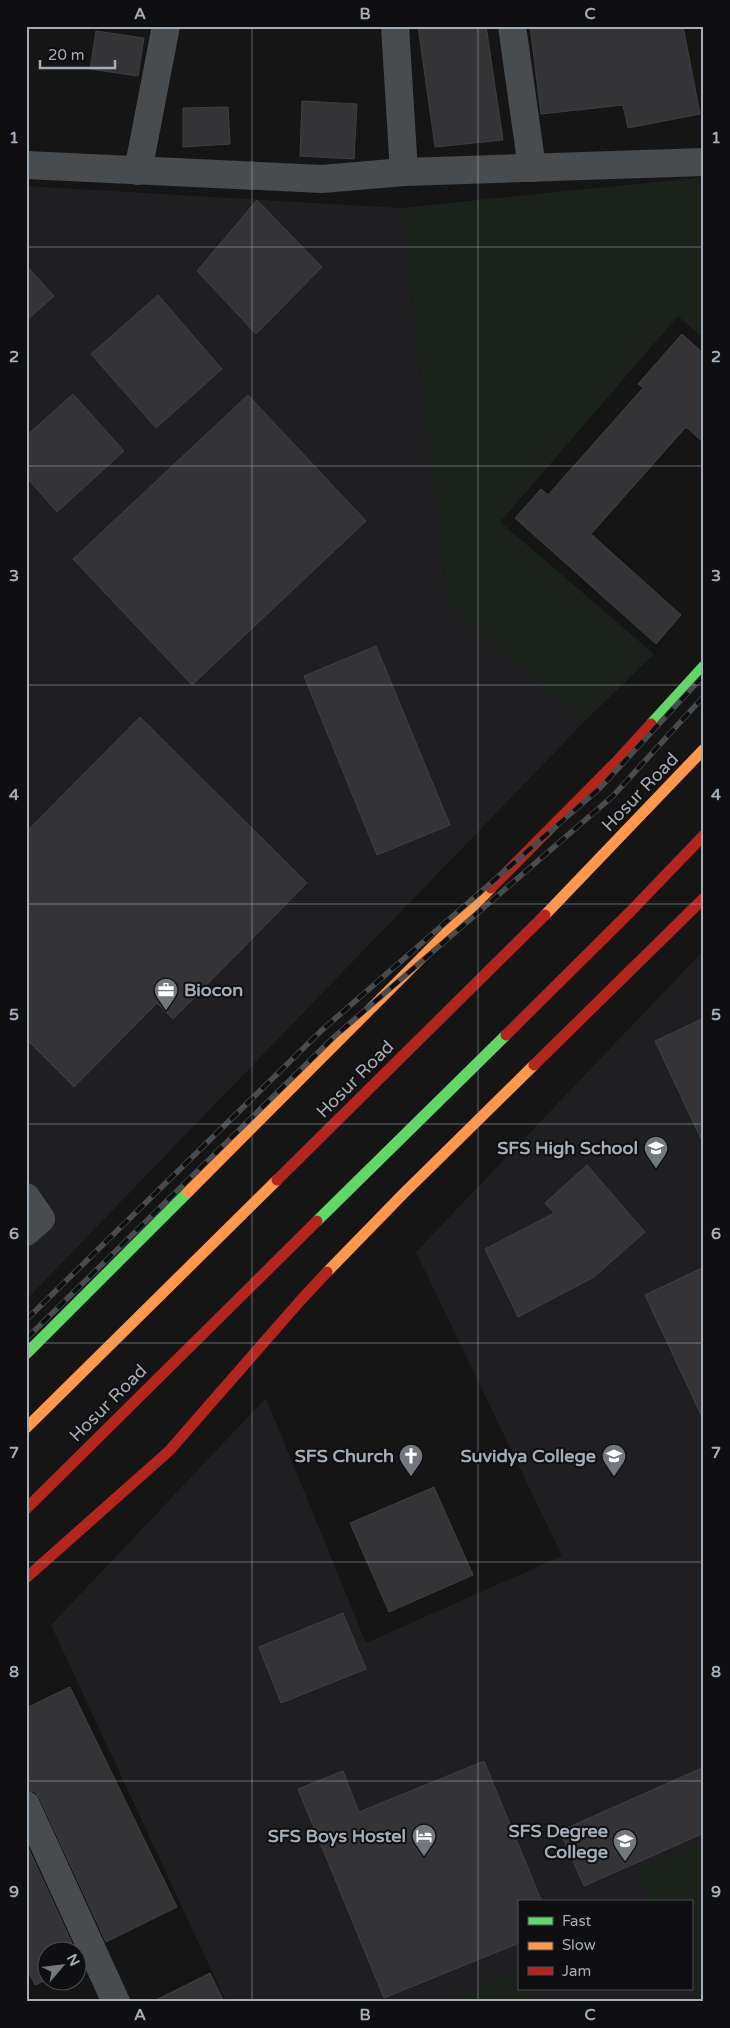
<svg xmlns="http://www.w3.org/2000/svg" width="730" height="2028" font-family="'Varela Round',sans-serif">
<rect width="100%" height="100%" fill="#151515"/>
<g fill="#1f1f21" fill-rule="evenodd">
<polygon points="26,186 401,208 448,603 584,722 26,1300"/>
<path d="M704 950V2002H226L51 1625 266 1398 366 1643 562 1556 416 1252ZM519 1902H691V1989H519Z"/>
</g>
<g fill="#1b221b">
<polygon points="704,177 704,339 678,316 500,522 654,654 584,722 448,603 401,208"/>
<polygon points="704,1841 704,2002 695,2002 689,1989 691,1989 691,1902 650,1902 637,1871"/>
<polygon points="519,1968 519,1989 528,1989 534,2002 443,2002"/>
</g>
<g fill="#343436" stroke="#3d4041">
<polygon points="418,26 486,26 503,140 435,147"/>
<polygon points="530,26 683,26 700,114 628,128 623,105 541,114"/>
<polygon points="96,31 144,38 138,76 90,69"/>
<polygon points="302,101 357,104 354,159 300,156"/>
<polygon points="228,107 230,144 183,147 183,108"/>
<polygon points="257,200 322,267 256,334 197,271"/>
<polygon points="26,265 54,296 26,321"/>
<polygon points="158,295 222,369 156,428 91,354"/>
<polygon points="682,334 704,354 704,443 686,427 591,534 681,615 656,644 515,518 541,489 548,495 643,388 638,384"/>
<polygon points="73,394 124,451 57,512 26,477 26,436"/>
<polygon points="248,395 366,521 192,685 73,559"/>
<polygon points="376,646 450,825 377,855 304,676"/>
<polygon points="140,717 307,883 173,1019 157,1003 74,1087 26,1039 26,832"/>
<polygon points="704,1018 704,1145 655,1041"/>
<polygon points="587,1165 645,1232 594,1277 518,1317 485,1249 554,1213 545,1203"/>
<polygon points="704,1267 704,1421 645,1295"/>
<polygon points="434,1487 473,1575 389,1612 350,1523"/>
<polygon points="343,1613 366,1669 281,1703 259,1647"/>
<polygon points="70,1687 177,1907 106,1942 40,1799 35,1792 26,1790 26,1708"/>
<polygon points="484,1761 542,1902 519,1902 519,1943 384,1998 298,1789 343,1771 359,1812"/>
<polygon points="704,1767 704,1833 584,1886 560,1831"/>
<polygon points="26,1843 75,1950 48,1950 48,1979 35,1985 26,1967"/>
<polygon points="210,1973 224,2002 152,2002"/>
</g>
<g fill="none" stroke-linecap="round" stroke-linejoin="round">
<g stroke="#494c4e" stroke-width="28">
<polyline points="395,26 404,172"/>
<polyline points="512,26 532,168"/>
<polyline points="26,165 322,179 404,172 704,162"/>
<polyline points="138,171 166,26"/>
<polyline points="26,1197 41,1219 26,1232"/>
<polyline points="26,1805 116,2002"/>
</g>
<g stroke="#63d668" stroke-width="11">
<polyline points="651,724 704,666"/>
<polyline points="317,1221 506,1035"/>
<polyline points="26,1354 188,1192"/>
</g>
<g stroke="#ff974d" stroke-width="11">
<polyline points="545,915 704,749"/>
<polyline points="188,1192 491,888"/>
<polyline points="327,1272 403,1194 534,1065"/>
<polyline points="26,1428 277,1180"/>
</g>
<g stroke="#b3261e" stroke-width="11">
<polyline points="491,888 618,760 651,724"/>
<polyline points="506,1035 630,912 704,835"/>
<polyline points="534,1065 704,898"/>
<polyline points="277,1180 545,915"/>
<polyline points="26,1509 317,1221"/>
<polyline points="26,1578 169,1451 300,1301 327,1272"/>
</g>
<defs>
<g id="rail">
<polyline points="26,1320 322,1030 600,788 704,675"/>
<polyline points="26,1339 334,1037 613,796 704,696"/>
</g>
</defs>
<use href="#rail" stroke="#494b4d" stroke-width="5.5"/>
<use href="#rail" stroke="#0f0f11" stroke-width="4" stroke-dasharray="11" stroke-linecap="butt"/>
</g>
<path fill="none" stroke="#a5aeb7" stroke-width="1" stroke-opacity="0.55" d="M252 26V2002M478 26V2002M26 247H704M26 466H704M26 685H704M26 904H704M26 1124H704M26 1343H704M26 1562H704M26 1781H704"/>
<defs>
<symbol id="office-pin" viewBox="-11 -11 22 30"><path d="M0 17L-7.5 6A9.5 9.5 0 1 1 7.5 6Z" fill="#73787e" stroke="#0f0f11"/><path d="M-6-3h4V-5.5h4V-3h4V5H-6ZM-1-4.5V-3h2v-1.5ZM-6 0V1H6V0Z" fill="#fff"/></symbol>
<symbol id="school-pin" viewBox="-11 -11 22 30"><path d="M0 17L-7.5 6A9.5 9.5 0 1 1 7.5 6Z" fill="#73787e" stroke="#0f0f11"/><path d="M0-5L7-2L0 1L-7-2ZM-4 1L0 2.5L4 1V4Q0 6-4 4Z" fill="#fff"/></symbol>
<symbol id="church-pin" viewBox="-11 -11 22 30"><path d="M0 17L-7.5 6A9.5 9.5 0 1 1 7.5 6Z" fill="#73787e" stroke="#0f0f11"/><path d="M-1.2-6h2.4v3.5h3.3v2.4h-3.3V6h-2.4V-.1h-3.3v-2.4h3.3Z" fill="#fff"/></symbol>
<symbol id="university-pin" viewBox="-11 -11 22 30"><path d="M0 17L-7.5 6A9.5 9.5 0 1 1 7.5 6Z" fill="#73787e" stroke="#0f0f11"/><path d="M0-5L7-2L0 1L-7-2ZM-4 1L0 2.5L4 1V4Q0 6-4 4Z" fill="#fff"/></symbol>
<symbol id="hotel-pin" viewBox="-11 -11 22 30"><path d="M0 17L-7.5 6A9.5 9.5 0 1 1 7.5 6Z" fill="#73787e" stroke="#0f0f11"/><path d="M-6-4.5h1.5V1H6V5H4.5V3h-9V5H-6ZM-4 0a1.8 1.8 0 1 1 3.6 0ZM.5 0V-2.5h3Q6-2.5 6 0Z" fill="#fff"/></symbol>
</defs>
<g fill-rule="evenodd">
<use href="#office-pin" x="152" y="976" width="28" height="38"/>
<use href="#school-pin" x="642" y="1134" width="28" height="38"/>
<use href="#church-pin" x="397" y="1442" width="28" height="38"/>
<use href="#university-pin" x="600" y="1442" width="28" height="38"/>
<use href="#hotel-pin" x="410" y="1822" width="28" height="38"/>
<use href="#university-pin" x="611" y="1827" width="28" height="38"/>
</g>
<g text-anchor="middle" stroke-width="4" stroke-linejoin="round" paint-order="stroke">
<g font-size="18" fill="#a5aeb7" stroke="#0f0f11">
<text transform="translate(640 792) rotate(-46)" y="6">Hosur Road</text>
<text transform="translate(355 1079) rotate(-45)" y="6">Hosur Road</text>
<text transform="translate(108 1403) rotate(-45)" y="6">Hosur Road</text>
</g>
<g font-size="18" font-weight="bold" fill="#a5aeb7" stroke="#0f0f11" text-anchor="end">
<text x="184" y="996" text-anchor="start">Biocon</text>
<text x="638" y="1154">SFS High School</text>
<text x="394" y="1462">SFS Church</text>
<text x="596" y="1462">Suvidya College</text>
<text x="608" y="1837">SFS Degree<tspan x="608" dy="21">College</tspan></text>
<text x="406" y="1842">SFS Boys Hostel</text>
</g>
</g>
<rect width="730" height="2028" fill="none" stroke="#0f0f11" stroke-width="55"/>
<rect x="518" y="1900" width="175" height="90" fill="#0f0f11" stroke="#4b4f53"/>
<rect x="528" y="1917" width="25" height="8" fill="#63d668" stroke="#4b4f53"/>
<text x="562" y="1926" font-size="15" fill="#a5aeb7">Fast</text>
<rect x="528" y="1942" width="25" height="8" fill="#ff974d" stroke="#4b4f53"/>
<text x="562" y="1950" font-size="15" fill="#a5aeb7">Slow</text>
<rect x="528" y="1967" width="25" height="8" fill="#b3261e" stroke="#4b4f53"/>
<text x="562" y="1976" font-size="15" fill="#a5aeb7">Jam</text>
<g transform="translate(62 1966) rotate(62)"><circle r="24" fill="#0f0f11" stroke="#4b4f53"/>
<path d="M0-4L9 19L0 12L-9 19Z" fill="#73787e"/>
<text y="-8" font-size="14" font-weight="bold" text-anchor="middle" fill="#a5aeb7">N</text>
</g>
<path d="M40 60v8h75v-8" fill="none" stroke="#a5aeb7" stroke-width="2.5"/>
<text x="48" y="60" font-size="15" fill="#a5aeb7" stroke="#0f0f11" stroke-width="4" paint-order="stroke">20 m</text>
<rect x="28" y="28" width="674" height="1972" fill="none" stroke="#a5aeb7" stroke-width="2"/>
<g font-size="16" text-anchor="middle" font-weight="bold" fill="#a5aeb7">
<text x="140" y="19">A</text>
<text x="365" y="19">B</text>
<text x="590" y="19">C</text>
<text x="14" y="143">1</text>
<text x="716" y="143">1</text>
<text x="14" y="362">2</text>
<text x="716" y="362">2</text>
<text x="14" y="581">3</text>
<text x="716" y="581">3</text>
<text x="14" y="800">4</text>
<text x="716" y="800">4</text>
<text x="14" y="1020">5</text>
<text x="716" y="1020">5</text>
<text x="14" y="1239">6</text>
<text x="716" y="1239">6</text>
<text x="14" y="1458">7</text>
<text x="716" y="1458">7</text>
<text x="14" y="1677">8</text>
<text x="716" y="1677">8</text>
<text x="14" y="1897">9</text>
<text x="716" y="1897">9</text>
<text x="140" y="2020">A</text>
<text x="365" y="2020">B</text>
<text x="590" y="2020">C</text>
</g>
</svg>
